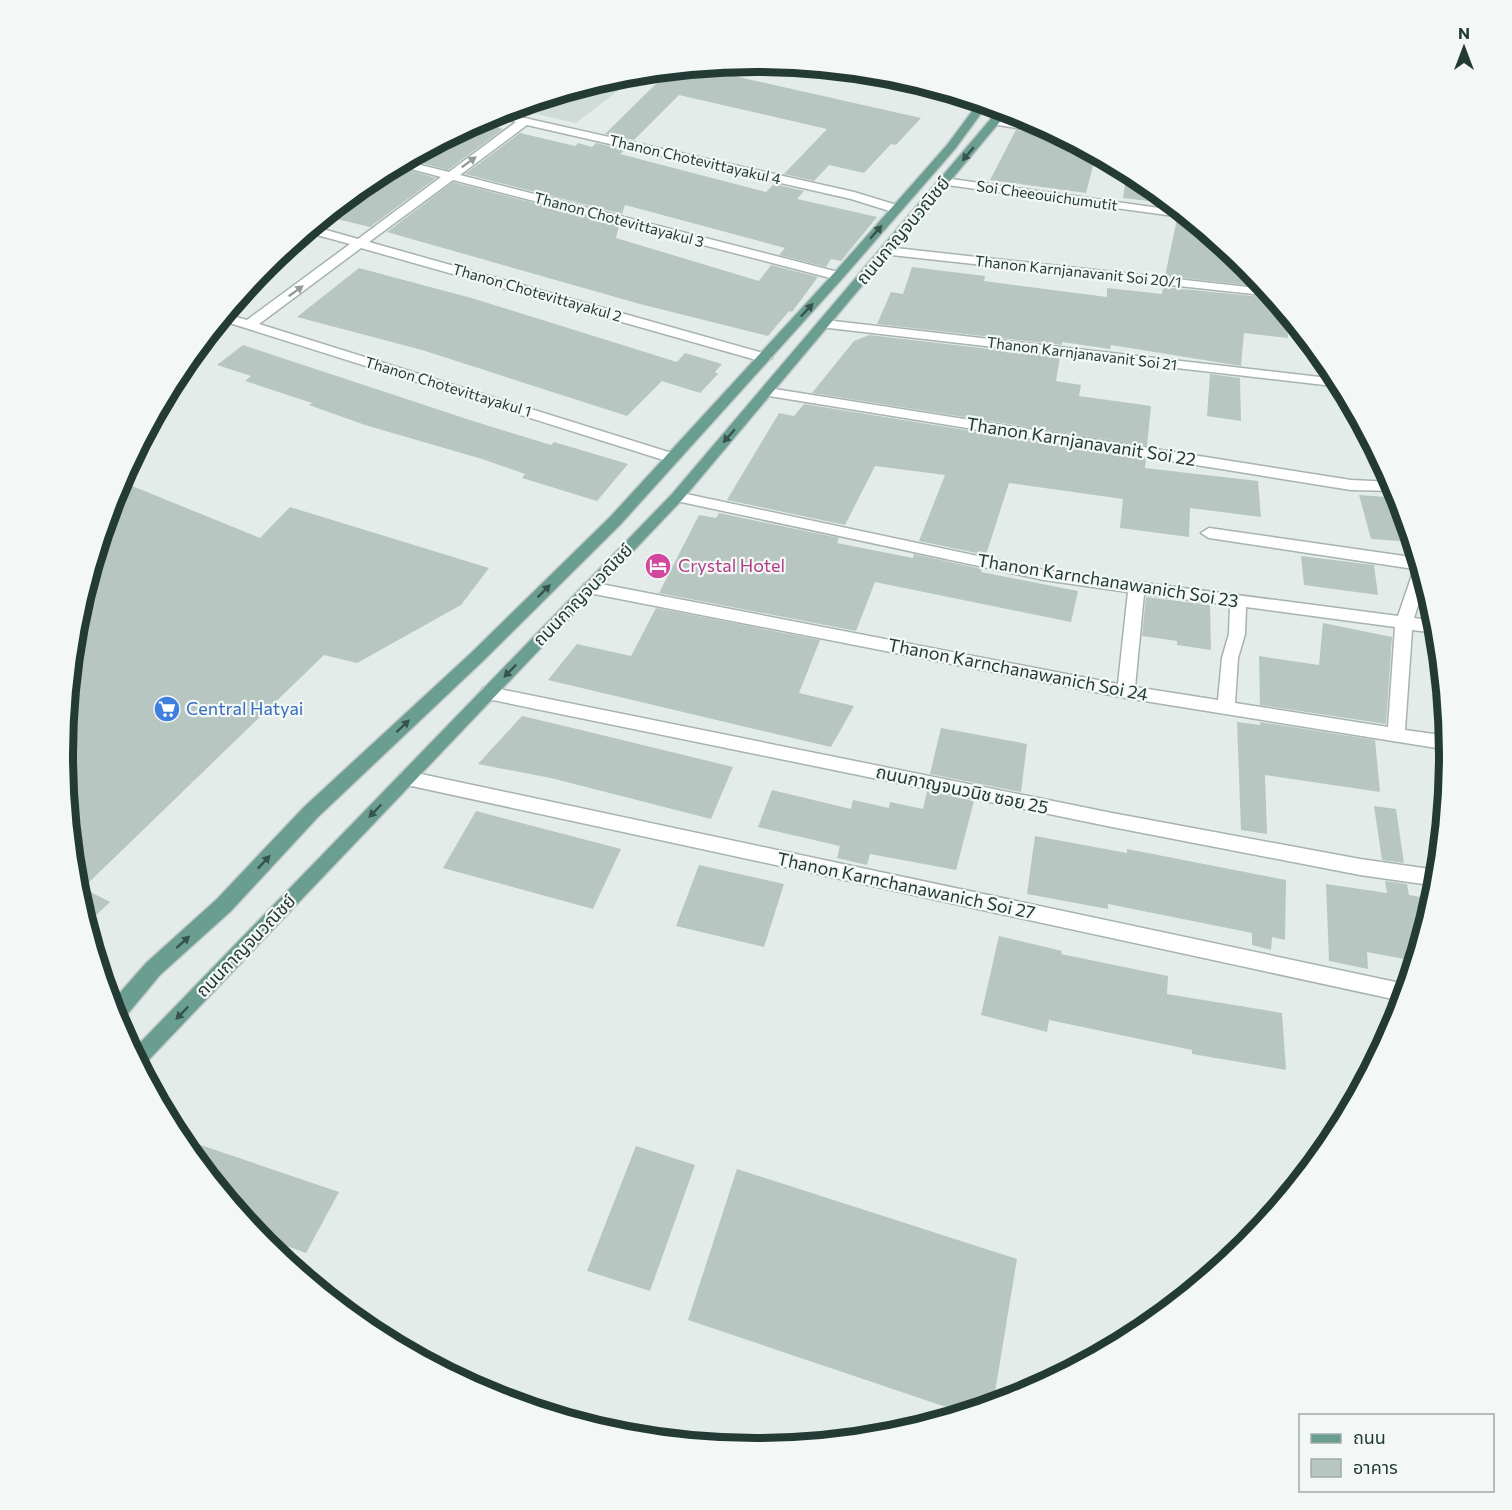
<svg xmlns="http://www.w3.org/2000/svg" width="1512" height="1510" font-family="Commissioner,'Noto Sans Thai',sans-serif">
<rect width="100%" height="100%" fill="#e3ece8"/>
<polygon fill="#d1dbd7" points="641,73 576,123 510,108 621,75"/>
<g fill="#b8c6c1">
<polygon points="683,69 719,75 721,73 921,118 896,145 891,144 864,173 829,165 814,181 784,174 827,129 679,95 634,140 605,134 670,70"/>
<polygon points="477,121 503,129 448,170 406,159"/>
<polygon points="1016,130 1052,136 1058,134 1096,154 1086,193 990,180"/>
<polygon points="520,133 575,146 578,143 592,147 596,143 625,150 620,154 766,192 774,184 804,191 797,199 877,217 841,261 831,259 826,267 779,255 785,248 625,205 622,214 465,174"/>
<polygon points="394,166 436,178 370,227 324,216 371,178"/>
<polygon points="1127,171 1142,179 1173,204 1123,198"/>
<polygon points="453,182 619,225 616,238 759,281 771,265 818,277 792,312 789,311 768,336 640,304 387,232"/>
<polygon points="1177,219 1191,219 1238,258 1240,274 1256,276 1264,287 1165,276"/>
<polygon points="912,267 985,276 984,281 1107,297 1107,288 1162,294 1163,287 1273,298 1286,313 1288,338 1244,333 1241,366 1111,345 1110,349 1062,342 1062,345 877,324 891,292 903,294"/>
<polygon points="359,268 475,299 677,362 685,353 722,364 715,372 718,374 700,393 662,381 627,416 422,350 297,317"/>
<polygon points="869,335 1060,357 1056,381 1081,385 1079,396 1151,406 1147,446 812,393 854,341"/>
<polygon points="243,345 473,421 551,445 554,442 628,464 597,501 522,478 525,474 482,459 365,425 309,405 312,403 245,381 251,376 217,365"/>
<polygon points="1210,374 1240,378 1241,421 1207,416"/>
<polygon points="804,404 1146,459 1145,468 1258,481 1261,517 1190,508 1189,537 1120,528 1123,499 1009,483 986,555 919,541 945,475 875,466 845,525 727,500 779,413 794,416"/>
<polygon points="120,481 260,538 290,507 489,568 461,605 357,663 324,655 83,888 110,902 86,925 76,890 63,755 76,619"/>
<polygon points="1359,495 1399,498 1413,542 1371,539"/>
<polygon points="719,513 839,538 837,543 913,558 914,554 982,569 981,572 1078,591 1071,622 875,582 856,631 659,593 699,515 716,518"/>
<polygon points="1301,556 1374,565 1378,595 1304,585"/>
<polygon points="1146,597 1210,605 1211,650 1177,645 1177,641 1142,636"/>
<polygon points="656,608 820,640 799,693 854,706 831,747 548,680 577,644 631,656"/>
<polygon points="1323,623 1392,637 1386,724 1260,705 1259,656 1319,665"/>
<polygon points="522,716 577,729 733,767 711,819 551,778 478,764"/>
<polygon points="1237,722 1260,725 1260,722 1375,740 1380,792 1265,775 1267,834 1241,830"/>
<polygon points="941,728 1027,744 1021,792 930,774"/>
<polygon points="772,790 851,809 853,800 889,808 890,802 923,809 927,791 974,801 956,870 870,854 867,865 837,858 840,846 758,827"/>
<polygon points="1374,806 1396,809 1404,863 1382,860"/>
<polygon points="476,811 621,849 593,909 443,868"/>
<polygon points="1035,836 1127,853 1127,849 1286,880 1285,940 1272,937 1271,950 1252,945 1252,933 1108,904 1108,909 1027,894"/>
<polygon points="699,865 784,884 764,947 676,926"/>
<polygon points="1385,881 1407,884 1409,895 1433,899 1415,961 1367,952 1368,969 1329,961 1326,884 1387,893"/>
<polygon points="999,936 1062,951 1061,954 1168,976 1167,994 1282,1013 1286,1070 1192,1054 1192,1050 1049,1020 1047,1032 981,1015"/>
<polygon points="177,1137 339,1192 306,1253 257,1235"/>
<polygon points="636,1146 695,1165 650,1291 587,1271"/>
<polygon points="737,1169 1017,1259 993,1404 964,1413 688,1320"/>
</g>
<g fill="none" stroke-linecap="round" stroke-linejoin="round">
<defs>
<g id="street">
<polygon points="498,112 854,192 900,206 902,209 896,213 851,199 527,125 460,175 842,273 844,276 838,280 453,180 369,242 770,355 772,358 765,362 760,361 361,248 259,324 678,455 680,458 673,463 220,320 225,314 247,320 350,244 306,232 312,226 358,239 441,177 396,165 404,161 449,172 516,122 489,115"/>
<polygon points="996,119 1044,126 1056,133 1052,134 992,124 990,122"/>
<polygon points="944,178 1181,211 1189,218 940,184 938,182"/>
<polygon points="886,247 1266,289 1272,296 882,254 880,251"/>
<polygon points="825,320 1337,379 1342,387 820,327 818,324 820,321"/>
<polygon points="768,388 1351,480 1393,482 1397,491 1351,490 763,395 761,392 763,389"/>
<path d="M677 492 1044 570 1398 616 1414 569 1209 538 1201 533 1209 528 1418 558 1425 583 1414 618 1436 621 1437 633 1412 630 1405 730 1448 736 1449 750 1126 698 584 592 582 588 584 584 590 582 1118 684 1128 592 1044 580 672 500 669 497ZM1144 594 1230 605 1229 634 1222 658 1218 700 1135 687ZM1246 607 1395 627 1388 727 1235 703 1238 658 1245 634Z"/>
<polygon points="489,687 1112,813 1360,859 1437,870 1437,886 1360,875 1112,827 483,698 480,693 483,688"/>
<polygon points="407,771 1405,984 1407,985 1402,1001 407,785 401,783 398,778 401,773"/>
</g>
<g id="primary">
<polygon points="979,102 988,104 955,149 842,279 620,525 483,661 318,817 231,911 160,975 121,1022 117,1023 110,1004 146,963 217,899 304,807 471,653 610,517 834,273 947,145"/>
<polygon points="1000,108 1009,111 682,500 141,1068 132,1051 672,494"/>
</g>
</defs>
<use href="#street" stroke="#a6b3af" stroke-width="3"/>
<use href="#primary" stroke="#c2c8c6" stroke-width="3"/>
<use href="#street" fill="#fff" fill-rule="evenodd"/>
<use href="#primary" fill="#6a9e91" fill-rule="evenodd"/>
</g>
<defs><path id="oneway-solid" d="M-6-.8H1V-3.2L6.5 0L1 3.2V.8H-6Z" transform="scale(1.5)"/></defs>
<g fill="#36544c">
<use href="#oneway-solid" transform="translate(968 154) rotate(130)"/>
<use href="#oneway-solid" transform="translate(876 232) rotate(-49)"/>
<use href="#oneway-solid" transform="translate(807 310) rotate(-47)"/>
<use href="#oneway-solid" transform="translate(729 436) rotate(131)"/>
<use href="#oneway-solid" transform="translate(544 591) rotate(-45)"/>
<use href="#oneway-solid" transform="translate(510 671) rotate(134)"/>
<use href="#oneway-solid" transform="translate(403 726) rotate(-43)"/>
<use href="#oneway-solid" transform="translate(375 811) rotate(134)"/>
<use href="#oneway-solid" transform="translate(264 862) rotate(-47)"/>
<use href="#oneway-solid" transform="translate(183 942) rotate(-42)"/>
<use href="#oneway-solid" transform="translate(182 1013) rotate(134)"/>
</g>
<g fill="#929d9a">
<use href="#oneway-solid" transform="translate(469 162) rotate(-36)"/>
<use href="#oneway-solid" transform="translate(296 291) rotate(-36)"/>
</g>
<defs>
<symbol id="hotel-disc" viewBox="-11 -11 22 22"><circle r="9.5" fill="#d1479c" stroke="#f3f8f6"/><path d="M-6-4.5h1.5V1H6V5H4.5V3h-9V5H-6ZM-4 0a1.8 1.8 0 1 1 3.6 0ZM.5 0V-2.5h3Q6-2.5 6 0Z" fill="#fff"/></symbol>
<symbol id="supermarket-disc" viewBox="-11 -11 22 22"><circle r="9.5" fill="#3f7fe0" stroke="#f3f8f6"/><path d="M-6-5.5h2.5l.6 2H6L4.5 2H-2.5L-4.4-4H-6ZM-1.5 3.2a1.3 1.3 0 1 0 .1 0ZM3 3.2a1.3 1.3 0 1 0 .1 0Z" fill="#fff"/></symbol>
</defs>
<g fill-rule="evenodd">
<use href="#hotel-disc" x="643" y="551" width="30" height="30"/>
<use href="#supermarket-disc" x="152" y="694" width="30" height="30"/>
</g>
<g text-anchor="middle" stroke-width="4.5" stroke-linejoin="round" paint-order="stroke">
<g font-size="15" fill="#243b35" stroke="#f3f8f6">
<text transform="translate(695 160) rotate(13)" y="5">Thanon Chotevittayakul 4</text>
<text transform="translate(1047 196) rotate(8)" y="5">Soi Cheeouichumutit</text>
<text transform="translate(619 220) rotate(15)" y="5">Thanon Chotevittayakul 3</text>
<text transform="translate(1078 272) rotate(6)" y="5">Thanon Karnjanavanit Soi 20/1</text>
<text transform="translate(537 293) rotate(16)" y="5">Thanon Chotevittayakul 2</text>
<text transform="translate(1082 354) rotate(7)" y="5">Thanon Karnjanavanit Soi 21</text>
<text transform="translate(448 387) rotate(17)" y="5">Thanon Chotevittayakul 1</text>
</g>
<g font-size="18" fill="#243b35" stroke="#f3f8f6">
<text transform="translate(903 231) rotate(-50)" y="6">ถนนกาญจนวณิชย์</text>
<text transform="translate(1081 442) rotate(9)" y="6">Thanon Karnjanavanit Soi 22</text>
<text transform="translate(1108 581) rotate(9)" y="6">Thanon Karnchanawanich Soi 23</text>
<text transform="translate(583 595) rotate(-46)" y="6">ถนนกาญจนวณิชย์</text>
<text transform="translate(1018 670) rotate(11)" y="6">Thanon Karnchanawanich Soi 24</text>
<text transform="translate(962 790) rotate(12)" y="6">ถนนกาญจนวนิช ซอย 25</text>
<text transform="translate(906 886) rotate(12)" y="6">Thanon Karnchanawanich Soi 27</text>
<text transform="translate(246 946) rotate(-46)" y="6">ถนนกาญจนวณิชย์</text>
</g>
<g font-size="18" fill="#b23c85" stroke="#f3f8f6" text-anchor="start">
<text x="678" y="572">Crystal Hotel</text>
</g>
<g font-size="18" fill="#366cbe" stroke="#f3f8f6" text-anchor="start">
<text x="186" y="715">Central Hatyai</text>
</g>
</g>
<path d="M0 0H1512V1510H0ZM73 755a683 683 0 1 1 1366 0a683 683 0 1 1-1366 0Z" fill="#f3f8f6" fill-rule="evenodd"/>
<path fill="none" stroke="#243b35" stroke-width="8" d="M73 755a683 683 0 1 1 1366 0a683 683 0 1 1-1366 0Z"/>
<rect x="1299" y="1414" width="195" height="78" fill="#f3f8f6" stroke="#a0aca9" stroke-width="1.5"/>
<rect x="1311" y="1434" width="30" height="9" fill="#6a9e91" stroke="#a0aca9" stroke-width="1.5"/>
<text x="1353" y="1444" font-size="18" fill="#243b35">ถนน</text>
<rect x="1311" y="1459" width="30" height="18" fill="#b8c6c1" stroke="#a0aca9" stroke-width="1.5"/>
<text x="1353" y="1474" font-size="18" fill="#243b35">อาคาร</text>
<g transform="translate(1464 48)" stroke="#f3f8f6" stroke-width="4.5" paint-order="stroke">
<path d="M0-4.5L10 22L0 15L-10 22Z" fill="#243b35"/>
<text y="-9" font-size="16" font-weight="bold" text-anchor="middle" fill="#243b35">N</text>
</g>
</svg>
